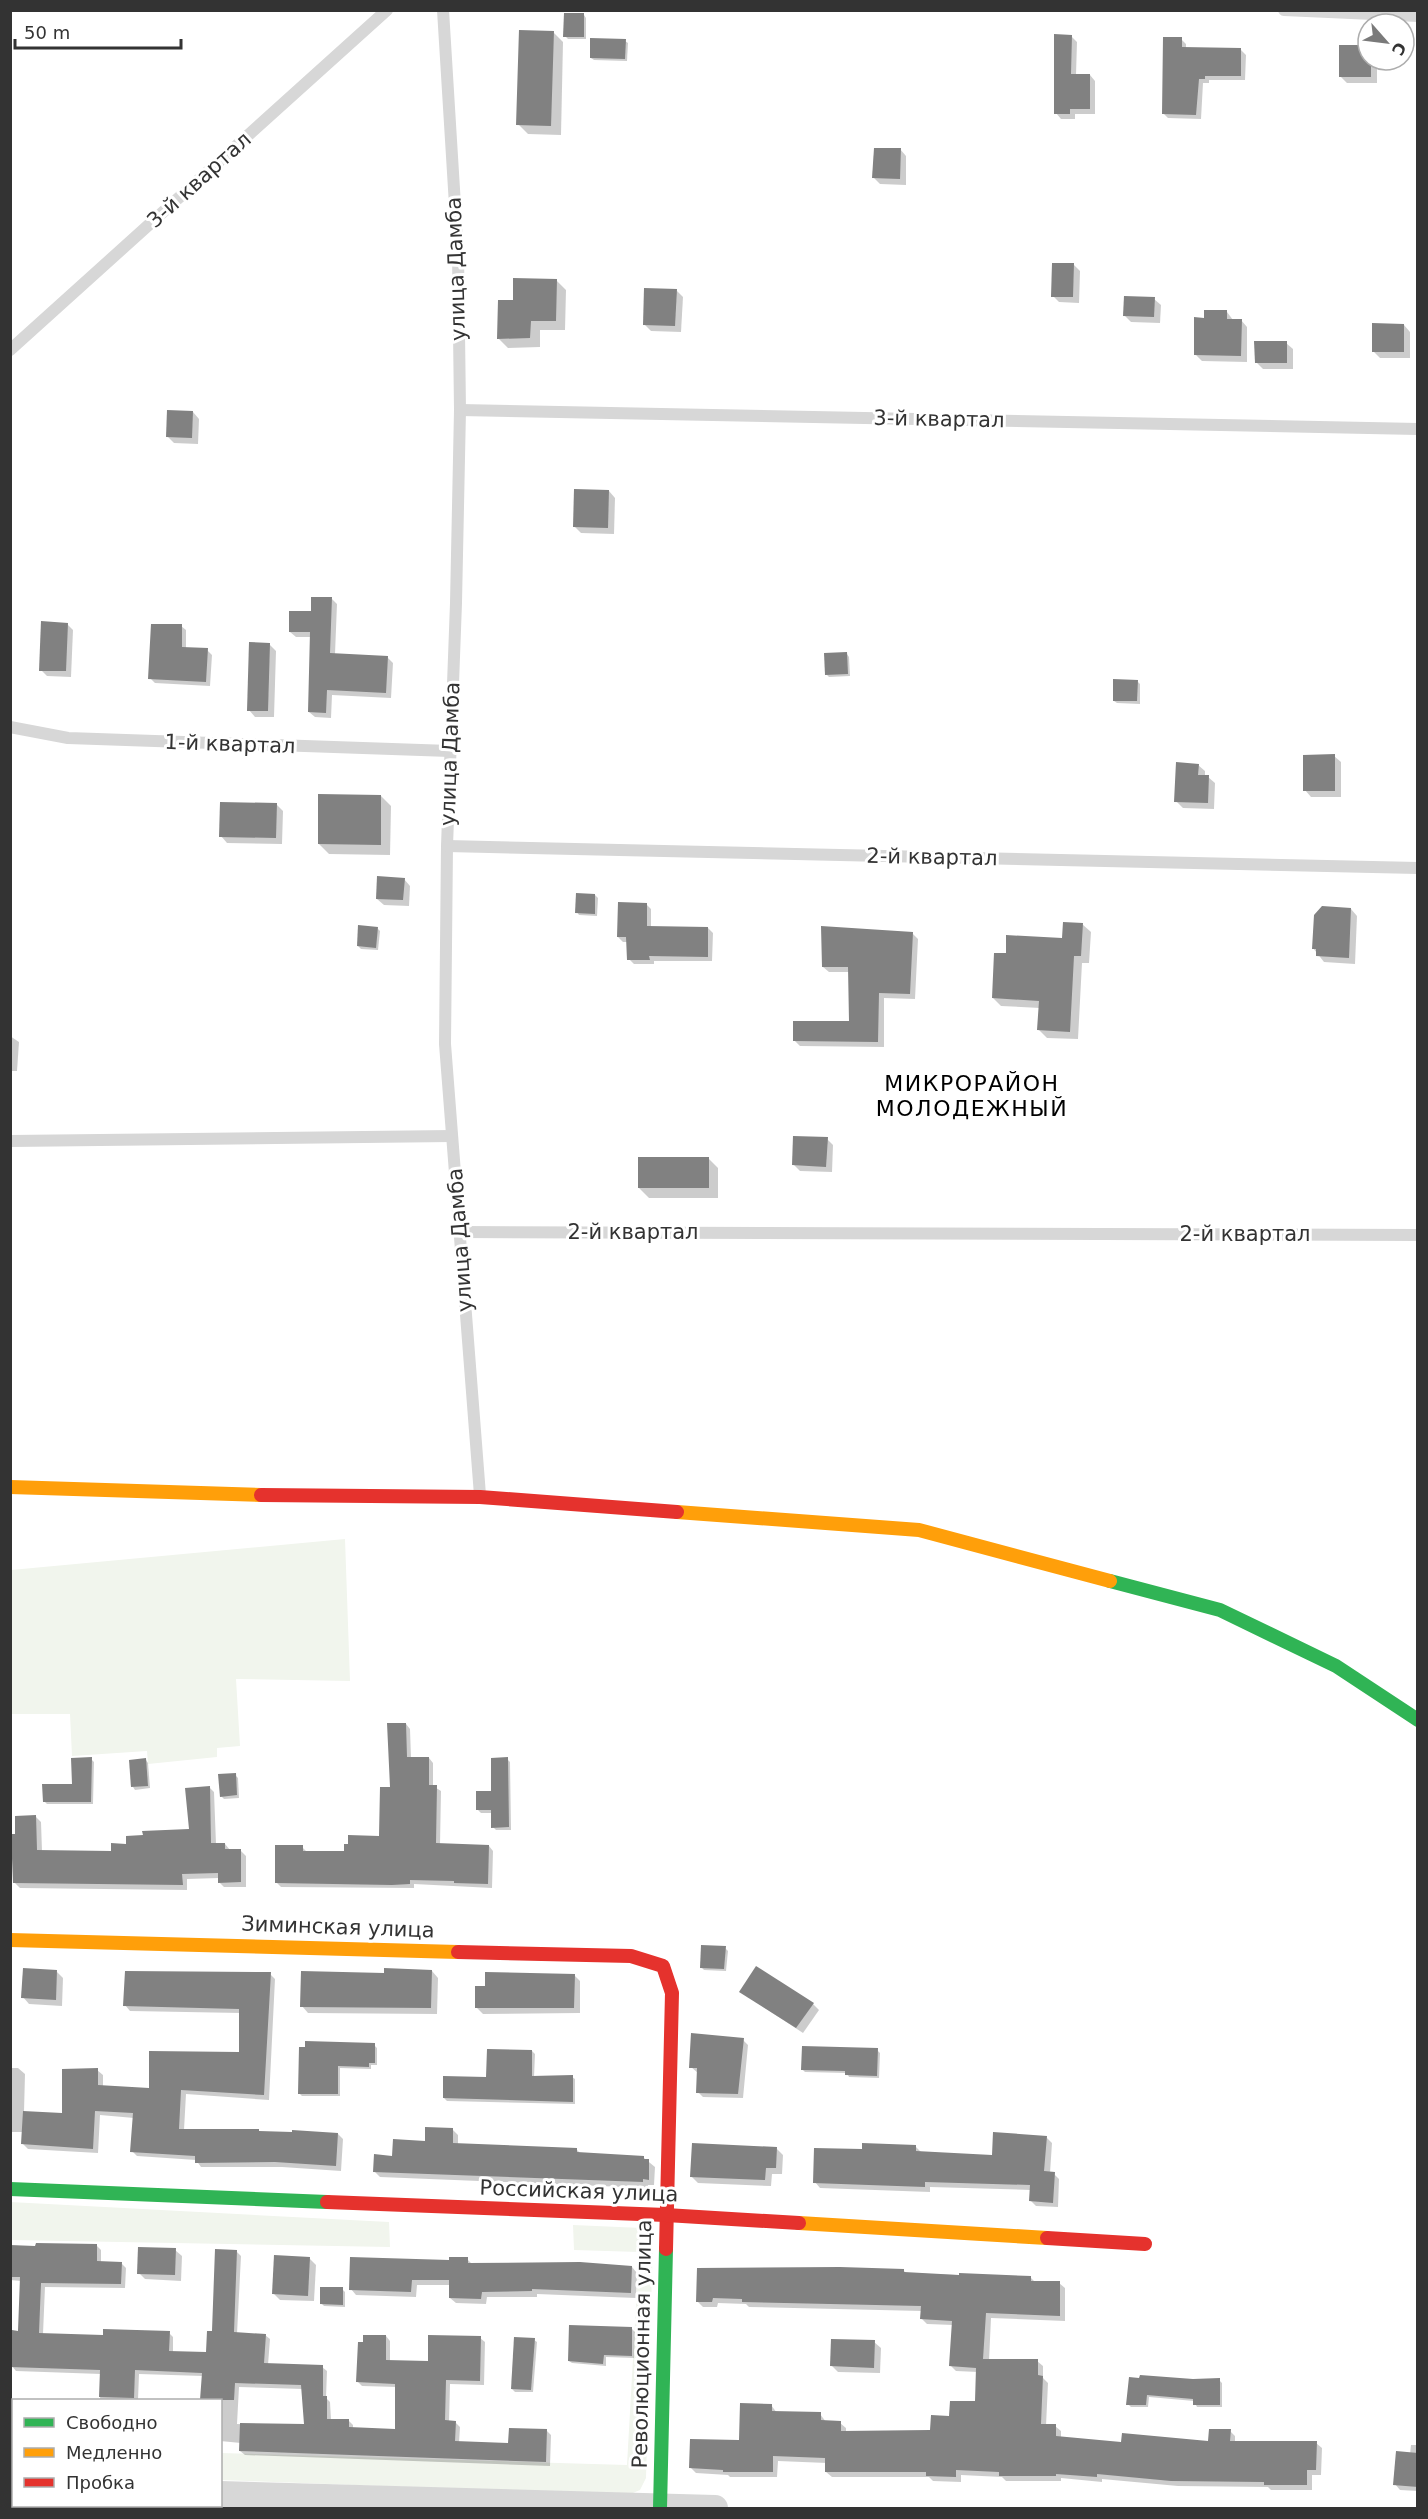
<svg xmlns="http://www.w3.org/2000/svg" width="1428" height="2519" font-family="'DejaVu Sans',sans-serif">
<rect width="100%" height="100%" fill="#fff"/>
<g fill="#f1f5ed">
<polygon points="345,1539 350,1681 236,1679 240,1746 217,1748 217,1757 148,1764 147,1751 72,1756 70,1714 11,1714 11,1570"/>
<polygon points="10,2202 389,2222 390,2247 11,2240"/>
<polygon points="573,2225 642,2228 649,2232 653,2241 646,2478 640,2490 628,2495 221,2480 221,2453 627,2465 639,2252 574,2250"/>
<polygon points="10,2500 13,2501 14,2506 221,2505 361,2508 11,2508"/>
</g>
<g fill="#0003" fill-rule="evenodd">
<polygon points="584,15 586,18 586,39 568,39 565,36"/>
<polygon points="553,32 563,42 561,135 528,134 518,124"/>
<polygon points="1071,36 1077,42 1076,75 1090,75 1095,81 1095,114 1075,114 1075,119 1061,119 1056,113"/>
<polygon points="1181,39 1186,44 1186,48 1241,50 1246,55 1245,80 1209,80 1209,83 1203,83 1201,119 1168,118 1163,113"/>
<polygon points="625,41 628,43 627,61 594,60 591,58"/>
<polygon points="1368,47 1368,60 1377,60 1377,83 1347,83 1340,76"/>
<polygon points="900,149 906,156 906,185 880,184 874,178"/>
<polygon points="1073,264 1080,271 1079,303 1059,302 1053,296"/>
<polygon points="556,280 566,290 565,330 540,330 540,347 508,348 498,338 514,301"/>
<polygon points="676,290 683,297 681,332 651,331 644,324"/>
<polygon points="1154,299 1161,305 1160,323 1131,322 1125,316"/>
<polygon points="1227,312 1233,320 1241,320 1247,327 1247,362 1202,361 1196,355 1205,319"/>
<polygon points="1404,325 1410,332 1410,358 1380,358 1373,351"/>
<polygon points="1286,343 1293,349 1293,369 1263,369 1256,362"/>
<polygon points="193,412 199,419 198,444 174,443 168,437"/>
<polygon points="609,491 615,498 614,534 581,533 575,527"/>
<polygon points="331,598 337,604 335,654 387,657 393,663 391,698 332,695 331,718 315,717 309,712 311,637 296,637 290,632"/>
<polygon points="67,624 73,630 71,677 47,676 41,670"/>
<polygon points="181,626 186,630 186,649 207,650 212,655 210,686 155,683 150,678"/>
<polygon points="269,644 276,651 274,717 255,717 249,710"/>
<polygon points="847,654 849,657 850,676 829,677 826,674"/>
<polygon points="1137,681 1140,684 1140,704 1117,703 1114,701"/>
<polygon points="1334,756 1341,762 1341,797 1311,797 1305,790"/>
<polygon points="1198,765 1205,771 1205,777 1208,777 1215,783 1214,809 1183,808 1176,801"/>
<polygon points="381,796 391,806 390,855 329,854 319,844"/>
<polygon points="277,805 283,811 282,844 227,843 221,836"/>
<polygon points="404,879 410,886 409,906 384,905 377,899"/>
<polygon points="595,895 598,898 597,916 579,915 577,912"/>
<polygon points="646,904 651,909 651,928 708,928 713,933 712,961 654,961 654,964 634,964 629,959 628,942 623,942 618,937"/>
<polygon points="1351,909 1357,916 1355,964 1324,962 1313,948"/>
<polygon points="1082,924 1091,932 1089,963 1082,963 1078,1039 1047,1038 1039,1030 1040,1008 1001,1006 993,998"/>
<polygon points="377,928 380,931 378,950 361,949 358,946"/>
<polygon points="912,933 918,939 915,999 884,998 884,1047 800,1046 794,1040 850,1023 849,972 829,972 823,967"/>
<polygon points="10,1036 19,1042 17,1071 10,1071"/>
<polygon points="827,1139 833,1145 832,1172 800,1171 793,1164"/>
<polygon points="708,1158 718,1168 718,1198 649,1198 639,1188"/>
<polygon points="406,1724 410,1729 411,1758 429,1758 433,1763 433,1786 441,1791 440,1845 489,1846 493,1851 492,1888 414,1884 414,1888 281,1887 277,1883 302,1847 307,1852 345,1853 380,1837"/>
<polygon points="91,1759 94,1762 93,1804 47,1804 44,1801 73,1786"/>
<polygon points="507,1759 510,1762 511,1830 496,1830 493,1827 493,1813 481,1813 478,1810 493,1792"/>
<polygon points="146,1760 148,1763 150,1788 135,1790 133,1787"/>
<polygon points="235,1775 238,1778 239,1798 224,1799 221,1796"/>
<polygon points="209,1787 214,1792 216,1844 225,1844 230,1850 240,1850 246,1856 246,1887 224,1887 219,1882 219,1878 187,1879 187,1890 20,1888 14,1882 17,1835 35,1816 41,1822 42,1851 113,1853 127,1845 191,1831"/>
<polygon points="725,1948 728,1951 726,1971 704,1970 701,1967"/>
<polygon points="432,1971 438,1978 437,2014 308,2013 302,2006 385,1974"/>
<polygon points="57,1972 63,1978 62,2006 29,2004 23,1997"/>
<polygon points="270,1974 275,1979 269,2100 186,2094 184,2130 338,2134 343,2139 341,2171 282,2167 201,2167 196,2160 137,2156 132,2151 134,2118 100,2115 98,2153 28,2149 23,2144 23,2132 10,2132 10,2068 18,2068 25,2074 24,2112 63,2115 97,2070 103,2075 103,2087 150,2090 240,2054 241,2013 130,2011 125,2005"/>
<polygon points="574,1975 580,1981 580,2013 483,2014 477,2008"/>
<polygon points="741,1992 813,2004 819,2010 803,2033"/>
<polygon points="743,2040 748,2045 743,2098 703,2097 698,2092 698,2073 691,2067"/>
<polygon points="374,2045 377,2048 377,2065 371,2065 371,2069 340,2068 340,2096 302,2096 299,2093 301,2049"/>
<polygon points="877,2050 880,2053 879,2078 849,2077 847,2073 805,2072 802,2069"/>
<polygon points="532,2051 535,2054 534,2077 572,2077 575,2079 575,2104 447,2101 444,2098 488,2079"/>
<polygon points="452,2129 458,2135 458,2145 577,2150 581,2154 644,2158 655,2167 654,2185 648,2185 648,2188 380,2177 374,2171 393,2157"/>
<polygon points="1046,2137 1052,2143 1050,2173 1054,2174 1059,2179 1058,2207 1036,2206 1030,2200 1031,2190 930,2187 930,2192 820,2188 815,2182 863,2151 915,2146 921,2152 994,2156"/>
<polygon points="776,2148 783,2155 782,2174 772,2174 771,2186 698,2183 691,2176"/>
<path d="M97 2246 101 2250V2263L122 2264 126 2268 125 2288 45 2287 43 2334 105 2337 169 2333 173 2337V2353L208 2354 236 2251 241 2256 237 2334 265 2335 270 2339 268 2365 322 2367 327 2371 326 2398 330 2402 331 2420 349 2421 353 2425V2429L396 2430 397 2387 362 2386 358 2382 386 2336 390 2341V2361L430 2362 480 2338 485 2342 484 2385 450 2384 449 2422H455L460 2427 459 2443 509 2445 546 2430 551 2435 550 2466 245 2455 240 2451 241 2443 220 2441V2400H201L203 2376 139 2374 138 2400H100L101 2374 16 2371 12 2366 19 2332 21 2281 10 2280V2247ZM239 2387 303 2389 306 2426 237 2424Z"/>
<polygon points="175,2250 182,2256 181,2281 145,2279 139,2273"/>
<polygon points="309,2258 316,2265 314,2301 280,2300 274,2294"/>
<polygon points="467,2259 472,2264 632,2267 637,2273 636,2298 537,2294 537,2297 487,2297 486,2304 456,2303 450,2298 451,2285 417,2285 416,2297 356,2295 351,2289"/>
<polygon points="698,2269 904,2271 906,2273 1031,2278 1035,2282 1059,2283 1065,2288 1065,2321 991,2318 989,2361 1037,2361 1043,2366 1043,2378 1048,2383 1046,2426 1055,2426 1061,2431 1061,2438 1122,2444 1209,2442 1230,2431 1235,2436 1235,2443 1316,2443 1322,2448 1321,2475 1312,2475 1312,2490 1271,2490 1268,2487 1178,2486 1102,2479 1102,2482 1061,2478 1061,2481 1006,2481 1002,2477 961,2475 961,2482 933,2481 929,2477 832,2477 826,2472 827,2463 778,2461 777,2477 730,2477 728,2475 696,2473 690,2467 741,2441 771,2405 777,2413 820,2414 826,2422 840,2423 846,2428 846,2433 932,2432 951,2417 976,2403 978,2372 956,2371 951,2366 953,2325 927,2324 922,2319 922,2311 749,2307 746,2304 718,2303 717,2307 703,2307 697,2301"/>
<polygon points="342,2289 345,2292 345,2307 324,2306 321,2303"/>
<polygon points="632,2329 635,2332 634,2358 606,2357 606,2366 572,2363 569,2361"/>
<polygon points="534,2340 537,2342 533,2392 515,2392 512,2389"/>
<polygon points="874,2342 881,2348 880,2373 838,2372 832,2366"/>
<polygon points="1130,2379 1219,2380 1222,2383 1222,2407 1197,2407 1194,2401 1149,2397 1148,2407 1131,2407 1128,2404"/>
<rect x="10" y="2421" width="4" height="22"/>
<polygon points="1411,2445 1418,2445 1418,2491 1400,2490 1395,2484 1410,2454"/>
</g>
<g fill="#818181">
<polygon points="564,13 584,13 584,37 563,37"/>
<polygon points="519,30 554,31 551,126 516,125"/>
<polygon points="1054,34 1072,35 1071,74 1090,74 1090,109 1070,109 1070,114 1054,114"/>
<polygon points="1163,37 1182,37 1182,47 1241,48 1241,76 1205,76 1205,79 1199,79 1196,115 1162,114"/>
<polygon points="590,38 626,39 625,59 590,58"/>
<polygon points="1339,45 1368,45 1368,60 1371,60 1371,77 1339,77"/>
<polygon points="874,148 901,148 900,179 872,178"/>
<polygon points="1052,263 1074,263 1073,297 1051,297"/>
<polygon points="513,278 557,279 556,321 531,321 530,338 497,339 498,300 513,300"/>
<polygon points="644,288 677,289 675,326 643,325"/>
<polygon points="1124,296 1155,297 1154,317 1123,316"/>
<polygon points="1204,310 1227,310 1227,319 1242,319 1241,356 1194,355 1194,317 1204,318"/>
<polygon points="1372,323 1404,324 1404,352 1372,352"/>
<polygon points="1254,341 1287,341 1287,363 1255,363"/>
<polygon points="167,410 193,411 192,438 166,437"/>
<polygon points="574,489 609,490 608,528 573,527"/>
<polygon points="311,597 332,597 330,653 388,656 386,693 327,690 326,713 308,712 310,632 289,632 289,611 311,611"/>
<polygon points="41,621 68,623 66,671 39,671"/>
<polygon points="151,624 182,624 182,647 208,648 206,682 148,679"/>
<polygon points="249,642 270,643 268,711 247,711"/>
<polygon points="847,652 848,674 825,675 824,653"/>
<polygon points="1113,679 1138,680 1137,701 1113,701"/>
<polygon points="1335,754 1335,791 1303,791 1303,755"/>
<polygon points="1176,762 1199,764 1198,775 1209,775 1208,803 1174,802"/>
<polygon points="318,794 381,795 381,845 318,844"/>
<polygon points="220,802 277,803 276,838 219,837"/>
<polygon points="377,876 405,878 403,900 376,899"/>
<polygon points="576,893 595,894 595,914 575,913"/>
<polygon points="618,902 647,903 647,926 708,927 708,957 649,956 650,960 627,960 626,937 617,937"/>
<polygon points="1322,906 1351,908 1349,958 1316,956 1316,949 1312,949 1314,915"/>
<polygon points="1063,922 1083,923 1081,956 1074,956 1070,1032 1037,1030 1039,1001 992,998 994,953 1006,953 1006,935 1062,938"/>
<polygon points="358,925 378,927 376,948 357,946"/>
<polygon points="821,926 913,932 910,994 879,993 878,1042 793,1041 793,1021 849,1021 848,967 822,967"/>
<polygon points="793,1136 828,1137 826,1167 792,1165"/>
<rect x="638" y="1157" width="71" height="31"/>
<polygon points="387,1723 406,1723 407,1757 429,1757 429,1785 437,1785 436,1843 489,1845 488,1884 454,1883 454,1881 410,1880 410,1884 392,1885 275,1883 275,1845 303,1845 303,1851 344,1851 344,1844 348,1844 348,1835 379,1836 380,1787 390,1787"/>
<polygon points="92,1757 91,1802 43,1802 42,1784 72,1784 71,1758"/>
<polygon points="508,1757 509,1827 491,1828 491,1810 476,1810 476,1791 491,1791 491,1758"/>
<polygon points="146,1758 148,1786 131,1787 129,1760"/>
<polygon points="236,1773 237,1795 220,1797 218,1774"/>
<polygon points="210,1786 211,1843 225,1843 225,1849 241,1849 241,1882 218,1883 218,1873 182,1874 183,1885 13,1883 11,1834 15,1834 15,1816 36,1815 37,1850 111,1851 111,1843 126,1844 126,1836 143,1835 142,1831 189,1829 185,1788"/>
<polygon points="701,1945 726,1946 724,1969 700,1968"/>
<polygon points="756,1966 814,2003 796,2028 739,1992"/>
<polygon points="23,1968 57,1970 56,2000 21,1998"/>
<polygon points="384,1968 432,1970 431,2008 300,2007 301,1971 384,1973"/>
<polygon points="125,1971 271,1972 264,2095 181,2090 179,2129 259,2129 259,2131 292,2132 292,2130 338,2133 336,2166 275,2162 195,2163 195,2156 130,2152 133,2113 95,2111 93,2149 21,2144 23,2111 62,2113 62,2069 98,2068 98,2085 149,2088 149,2051 239,2052 239,2009 123,2006"/>
<polygon points="485,1972 575,1974 574,2008 475,2008 475,1986 485,1986"/>
<polygon points="691,2033 744,2038 738,2094 696,2093 697,2068 689,2068"/>
<polygon points="305,2041 375,2043 375,2063 369,2063 369,2067 338,2066 338,2094 298,2094 299,2047 305,2047"/>
<polygon points="802,2046 878,2048 877,2076 845,2075 845,2071 801,2070"/>
<polygon points="487,2049 532,2050 532,2076 573,2075 573,2102 443,2098 443,2076 486,2077"/>
<polygon points="425,2127 453,2128 453,2143 577,2148 577,2152 644,2156 644,2159 649,2159 649,2180 643,2179 643,2182 373,2172 374,2154 392,2156 393,2139 425,2141"/>
<polygon points="993,2132 1047,2136 1044,2171 1055,2172 1053,2203 1029,2201 1030,2185 925,2182 925,2187 813,2183 814,2148 862,2149 862,2143 916,2145 916,2151 992,2155"/>
<polygon points="692,2143 777,2147 776,2168 766,2168 765,2180 690,2177"/>
<polygon points="36,2243 97,2244 97,2261 122,2262 121,2284 41,2283 39,2333 103,2335 103,2329 170,2331 169,2351 206,2352 207,2331 212,2331 215,2249 237,2250 234,2332 266,2334 264,2363 323,2365 323,2396 327,2396 327,2419 349,2419 349,2427 395,2429 395,2384 356,2382 358,2342 363,2342 363,2335 386,2335 386,2360 428,2361 428,2335 481,2336 480,2381 446,2380 445,2420 456,2421 455,2441 508,2443 509,2428 547,2429 546,2462 239,2451 240,2423 304,2424 301,2385 235,2383 234,2400 200,2400 202,2373 135,2370 134,2398 99,2397 100,2370 10,2367 12,2330 18,2331 20,2277 10,2277 10,2245 35,2246"/>
<polygon points="138,2247 176,2248 175,2275 137,2274"/>
<polygon points="274,2255 310,2257 308,2296 272,2294"/>
<polygon points="350,2257 449,2260 449,2257 468,2257 468,2263 580,2262 632,2266 631,2293 532,2289 532,2291 482,2292 481,2299 449,2298 449,2280 412,2280 411,2292 349,2290"/>
<polygon points="840,2267 904,2269 904,2272 959,2275 959,2273 1031,2276 1031,2281 1060,2281 1060,2316 986,2313 983,2359 1038,2359 1038,2375 1043,2376 1041,2424 1056,2424 1056,2436 1121,2442 1122,2433 1208,2441 1209,2429 1231,2429 1230,2441 1317,2441 1316,2470 1307,2470 1307,2485 1264,2485 1264,2482 1171,2481 1097,2474 1097,2477 1056,2474 1056,2476 999,2476 999,2472 956,2470 956,2477 926,2476 926,2472 825,2472 825,2458 773,2456 773,2472 723,2472 723,2470 689,2468 690,2439 739,2440 740,2403 772,2404 772,2411 821,2412 821,2420 841,2421 841,2431 930,2430 931,2415 949,2416 950,2401 975,2401 976,2368 949,2366 952,2321 920,2319 921,2306 742,2302 742,2299 713,2298 712,2302 696,2302 697,2268"/>
<polygon points="320,2287 343,2287 343,2305 320,2304"/>
<polygon points="569,2325 632,2327 632,2356 604,2355 603,2364 568,2361"/>
<polygon points="514,2337 535,2338 531,2390 511,2389"/>
<polygon points="831,2339 875,2340 874,2368 830,2366"/>
<polygon points="1140,2375 1193,2379 1220,2378 1220,2405 1193,2405 1193,2399 1147,2395 1146,2405 1126,2405 1129,2377 1139,2378"/>
<polygon points="1396,2451 1418,2453 1418,2487 1393,2485"/>
</g>
<g fill="none" stroke-linecap="round" stroke-linejoin="round">
<g stroke="#d7d7d7" stroke-width="12">
<polyline points="443,10 458,254 460,410 456,603 447,846 445,1044 480,1495"/>
<polyline points="1284,10 1418,16"/>
<polyline points="10,350 387,10"/>
<polyline points="460,410 1418,429"/>
<polyline points="10,727 68,738 450,751"/>
<polyline points="447,846 1418,868"/>
<polyline points="10,1141 452,1136"/>
<polyline points="460,1232 1418,1235"/>
</g>
<g stroke="#d7d7d7" stroke-width="26">
<polyline points="10,2489 14,2489"/>
<polyline points="220,2494 715,2508"/>
</g>
<g stroke="#30b455" stroke-width="14">
<polyline points="1110,1581 1220,1610 1336,1666 1418,1720"/>
<polyline points="10,2189 327,2202"/>
<polyline points="660,2508 666,2249"/>
</g>
<g stroke="#ff9f0a" stroke-width="14">
<polyline points="10,1487 261,1495"/>
<polyline points="677,1512 919,1530 1110,1581"/>
<polyline points="10,1940 458,1952"/>
<polyline points="799,2223 1047,2238"/>
</g>
<g stroke="#e5322d" stroke-width="14">
<polyline points="261,1495 480,1497 677,1512"/>
<polyline points="458,1952 631,1956 663,1966 672,1993 666,2249"/>
<polyline points="327,2202 666,2215 799,2223"/>
<polyline points="1047,2238 1145,2244"/>
</g>
</g>
<g text-anchor="middle" stroke-width="6" stroke-linejoin="round" paint-order="stroke">
<g font-size="21" fill="#333" stroke="#fff">
<text transform="translate(199 180) rotate(-42)" y="7">3-й квартал</text>
<text transform="translate(456 269) rotate(-92)" y="7">улица Дамба</text>
<text transform="translate(939 419) rotate(1)" y="7">3-й квартал</text>
<text transform="translate(230 744) rotate(2)" y="7">1-й квартал</text>
<text transform="translate(450 754) rotate(-88)" y="7">улица Дамба</text>
<text transform="translate(932 857) rotate(1)" y="7">2-й квартал</text>
<text x="633" y="1239">2-й квартал</text>
<text x="1245" y="1241">2-й квартал</text>
<text transform="translate(460 1240) rotate(-94)" y="7">улица Дамба</text>
<text transform="translate(338 1927) rotate(2)" y="7">Зиминская улица</text>
<text transform="translate(579 2191) rotate(2)" y="7">Российская улица</text>
<text transform="translate(642 2344) rotate(-89)" y="7">Революционная улица</text>
</g>
<g font-size="22" letter-spacing="1.5" fill="#000" stroke="#fff">
<text x="972" y="1091">МИКРОРАЙОН<tspan x="972" dy="25">МОЛОДЕЖНЫЙ</tspan></text>
</g>
</g>
<rect width="1428" height="2519" fill="none" stroke="#333333" stroke-width="24"/>
<rect x="12" y="2399" width="210" height="108" fill="#ffffff" stroke="#adadad" stroke-width="1.5"/>
<rect x="24" y="2418" width="30" height="9" fill="#30b455" stroke="#adadad" stroke-width="1.5"/>
<text x="66" y="2429" font-size="18" fill="#333333">Свободно</text>
<rect x="24" y="2448" width="30" height="9" fill="#ff9f0a" stroke="#adadad" stroke-width="1.5"/>
<text x="66" y="2459" font-size="18" fill="#333333">Медленно</text>
<rect x="24" y="2478" width="30" height="9" fill="#e5322d" stroke="#adadad" stroke-width="1.5"/>
<text x="66" y="2489" font-size="18" fill="#333333">Пробка</text>
<g transform="translate(1386 42) rotate(118)"><circle r="28" fill="#ffffff" stroke="#adadad" stroke-width="1.5"/>
<path d="M0-4.5L10 22L0 15L-10 22Z" fill="#7a7a7a"/>
<text y="-9" font-size="16" font-weight="bold" text-anchor="middle" fill="#333333">С</text>
</g>
<path d="M15 39v9h166v-9" fill="none" stroke="#333333" stroke-width="3"/>
<text x="24" y="39" font-size="18" fill="#333333" stroke="#ffffff" stroke-width="4.5" paint-order="stroke">50 m</text>
</svg>
